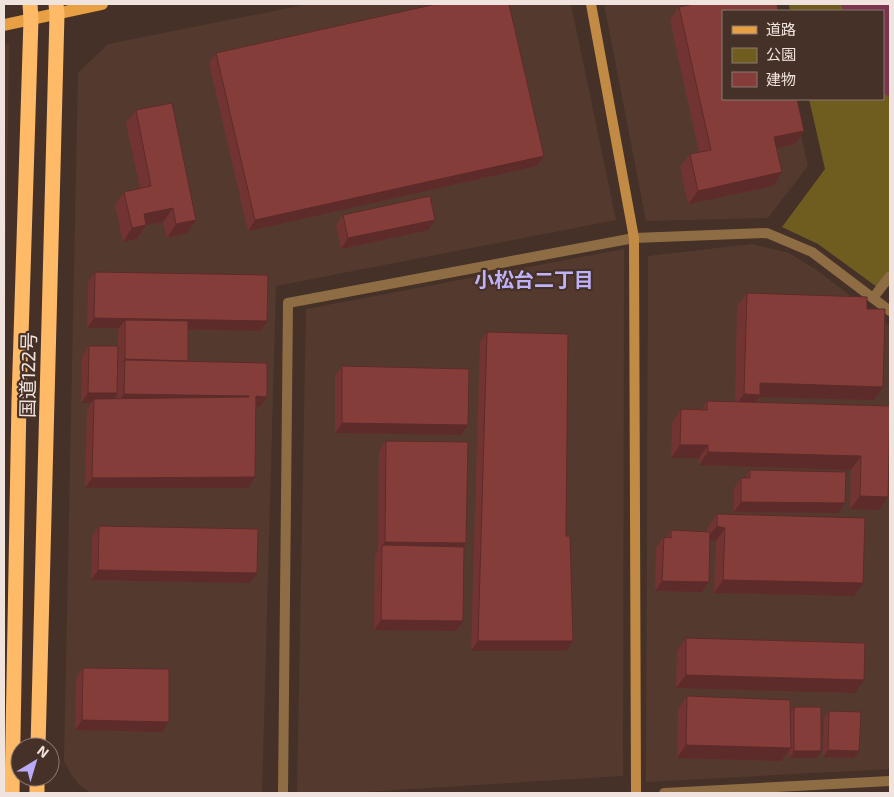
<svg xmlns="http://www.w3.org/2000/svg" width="894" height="797" font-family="'Exo 2','Noto Sans JP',sans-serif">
<rect width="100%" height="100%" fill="#453127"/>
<g fill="#543a2e">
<polygon points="309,4 571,4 616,220 276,286 262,793 91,793 79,785 71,774 64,761 78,73 108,44"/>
<polygon points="604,4 771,4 723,11 723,99 793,99 808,166 768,218 646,221"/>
<polygon points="9,44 4,397 4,45"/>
<polygon points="752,244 789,253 818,271 890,326 890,769 646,782 648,256"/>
<polygon points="624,249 623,776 348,793 297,793 306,309"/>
</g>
<polygon fill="#6f5d1f" points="789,4 890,4 890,269 877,287 818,244 782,227 825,169 809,99 883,99 883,11 790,11"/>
<polygon fill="#7b364d" points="841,4 890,4 890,98 883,93 883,11 843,11"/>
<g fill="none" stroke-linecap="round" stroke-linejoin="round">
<g stroke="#8f6d44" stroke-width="10">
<polyline points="873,298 890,276"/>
<polyline points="283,793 288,303 634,238 767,233 812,252 890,311"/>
<polyline points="664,793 890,781"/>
</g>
<polyline stroke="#c18a45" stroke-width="10" points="591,4 634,238 636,793"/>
<polyline stroke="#e7a043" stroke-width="12" points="4,25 102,4"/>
<g stroke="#feba66" stroke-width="15">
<polyline points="38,747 57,14 56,4"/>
<polyline points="12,793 19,400 31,19 30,4"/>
<polyline points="37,793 37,777"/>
</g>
</g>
<g fill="#723432">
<polygon points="679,7 804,131 795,144 777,148 773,186 688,204 680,167 690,154 699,152 670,20"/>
<polygon points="216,53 544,156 537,166 248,231 209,63"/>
<polygon points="136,110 196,220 187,233 167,238 163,222 146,225 137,239 123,242 115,205 124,192 140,188 126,123"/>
<polygon points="343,215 428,230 341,249 336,225"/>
<polygon points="95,272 267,321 260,331 188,330 188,361 187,362 267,397 260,407 256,407 248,488 85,488 87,410 91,403 81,403 82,356 89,346 117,393 113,399 117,399 118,371 118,330 119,328 87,328 88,282"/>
<polygon points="747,293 867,309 883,387 874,400 759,397 754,402 890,406 879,510 850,509 851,470 699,465 699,458 671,458 672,423 681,409 701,410 707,401 735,402 737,306"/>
<polygon points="487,332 566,536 566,651 471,651 480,342"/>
<polygon points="342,366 468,425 461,435 335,433 335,376"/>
<polygon points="386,441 466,543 464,547 463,621 456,631 374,630 375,555 378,551 379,451"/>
<polygon points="750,470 838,513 734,512 734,488 741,478 745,478"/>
<polygon points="717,514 863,583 854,596 714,593 716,541 710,540 709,582 702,592 655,591 656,547 664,537 666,537 671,530 707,531 708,527"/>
<polygon points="99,526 250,583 91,580 92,536"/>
<polygon points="686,638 855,693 676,688 677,651"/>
<polygon points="83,668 169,722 162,732 75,730 76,678"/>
<polygon points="687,696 790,713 794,707 817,758 790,758 790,750 781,761 677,758 678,710"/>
<polygon points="829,711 859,751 854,758 823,757 824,718"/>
</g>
<g fill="#5d2b29">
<polygon points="804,131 795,144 765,151 774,137"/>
<polygon points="544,156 537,166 248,231 255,220"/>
<polygon points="782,172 773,186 688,204 698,191"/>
<polygon points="173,208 163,222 135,227 144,214"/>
<polygon points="196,220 187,233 167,238 176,224"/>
<polygon points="435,220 428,230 341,249 348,238"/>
<polygon points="146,225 137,239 123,242 132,228"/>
<polygon points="94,318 267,321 260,331 125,328 125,320 119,328 87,328"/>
<polygon points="125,359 188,361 181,371 125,360 118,369"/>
<polygon points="760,383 883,387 874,400 759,397 751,408 734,408 744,394"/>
<polygon points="88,393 117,393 110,403 94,399 91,403 81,403"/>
<polygon points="124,394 249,396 242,406 117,404"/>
<polygon points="256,396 267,397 260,407 249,407"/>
<polygon points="342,423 468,425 461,435 335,433"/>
<polygon points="680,445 708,445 699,458 671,458"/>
<polygon points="708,452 861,456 851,470 699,465"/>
<polygon points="255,477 248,488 85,488 92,478"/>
<polygon points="860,496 888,497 879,510 850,509"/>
<polygon points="741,502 845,503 838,513 734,512"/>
<polygon points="717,526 725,528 716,541 707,539"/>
<polygon points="385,542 466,543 459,553 382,546"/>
<polygon points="98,570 257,573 250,583 91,580"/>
<polygon points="723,580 863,583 854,596 714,593"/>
<polygon points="662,581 709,582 702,592 655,591"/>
<polygon points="381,620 463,621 456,631 374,630"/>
<polygon points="478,641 573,641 566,651 471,651"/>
<polygon points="686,675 864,680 855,693 676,688"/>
<polygon points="82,720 169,722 162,732 75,730"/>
<polygon points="686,745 791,748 781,761 677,758"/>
<polygon points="828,750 859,751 854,758 823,757"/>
<polygon points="794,751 821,751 817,758 790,758"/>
</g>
<g fill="#853d3a" stroke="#5d2b29">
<polygon points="436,4 509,4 544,156 255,220 216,53"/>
<polygon points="694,4 777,4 778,11 723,11 723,99 797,99 804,131 774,137 782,172 698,191 690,154 711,150 679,7"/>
<polygon points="172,103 196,220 176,224 173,208 144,214 146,225 132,228 124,192 151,186 136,110"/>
<polygon points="430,196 435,220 348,238 343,215"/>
<polygon points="95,272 268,275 267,321 94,318"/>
<polygon points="747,293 867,297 867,309 885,309 883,387 760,383 760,395 744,394"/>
<polygon points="125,320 188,321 188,361 125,359"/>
<polygon points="487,332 568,334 566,536 570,536 573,641 478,641"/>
<polygon points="89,346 118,346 117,393 88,393"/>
<polygon points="125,360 267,363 267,397 256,396 255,477 92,478 94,399 249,397 249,396 124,394"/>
<polygon points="342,366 469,369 468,425 342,423"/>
<polygon points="707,401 890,406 888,497 860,496 861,456 708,452 708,445 680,445 681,409 707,410"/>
<polygon points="386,441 468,442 466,543 385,542"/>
<polygon points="750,470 846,472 845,503 741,502 741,478 750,478"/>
<polygon points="717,514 865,518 863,583 723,580 725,528 717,526"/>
<polygon points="99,526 258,529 257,573 98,570"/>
<polygon points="671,530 710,532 709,582 662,581 664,537 671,538"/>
<polygon points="382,545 464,547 463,621 381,620"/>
<polygon points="686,638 865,643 864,680 686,675"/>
<polygon points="83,668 169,669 169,722 82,720"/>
<polygon points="687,696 790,700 791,748 686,745"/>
<rect x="794" y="707" width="27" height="44"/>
<polygon points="829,711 861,712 859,751 828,750"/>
</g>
<g text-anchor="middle" stroke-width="4.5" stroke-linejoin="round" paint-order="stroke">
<g font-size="19" fill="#f0e3dd" stroke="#453127">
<text transform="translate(28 375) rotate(-89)" y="7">国道122号</text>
</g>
<g font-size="20" font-weight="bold" fill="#bfb2f9" stroke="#453127">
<text x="534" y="287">小松台二丁目</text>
</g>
</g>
<rect width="894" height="797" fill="none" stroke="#f0e3dd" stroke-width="10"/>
<rect x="722" y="10" width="162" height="90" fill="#453127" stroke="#897870"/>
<rect x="732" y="26" width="25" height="8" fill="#e7a043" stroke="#897870"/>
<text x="766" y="35" font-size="15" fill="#f0e3dd">道路</text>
<rect x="732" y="48" width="25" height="15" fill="#6f5d1f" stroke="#897870"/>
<text x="766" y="60" font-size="15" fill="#f0e3dd">公園</text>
<rect x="732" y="72" width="25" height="15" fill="#853d3a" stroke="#897870"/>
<text x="766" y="85" font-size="15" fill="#f0e3dd">建物</text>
<g transform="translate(35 762) rotate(38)"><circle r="24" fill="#453127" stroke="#897870"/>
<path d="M0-4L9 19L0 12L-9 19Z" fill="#b9abf7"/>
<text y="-8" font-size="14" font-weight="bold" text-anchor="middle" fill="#f0e3dd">N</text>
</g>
</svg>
